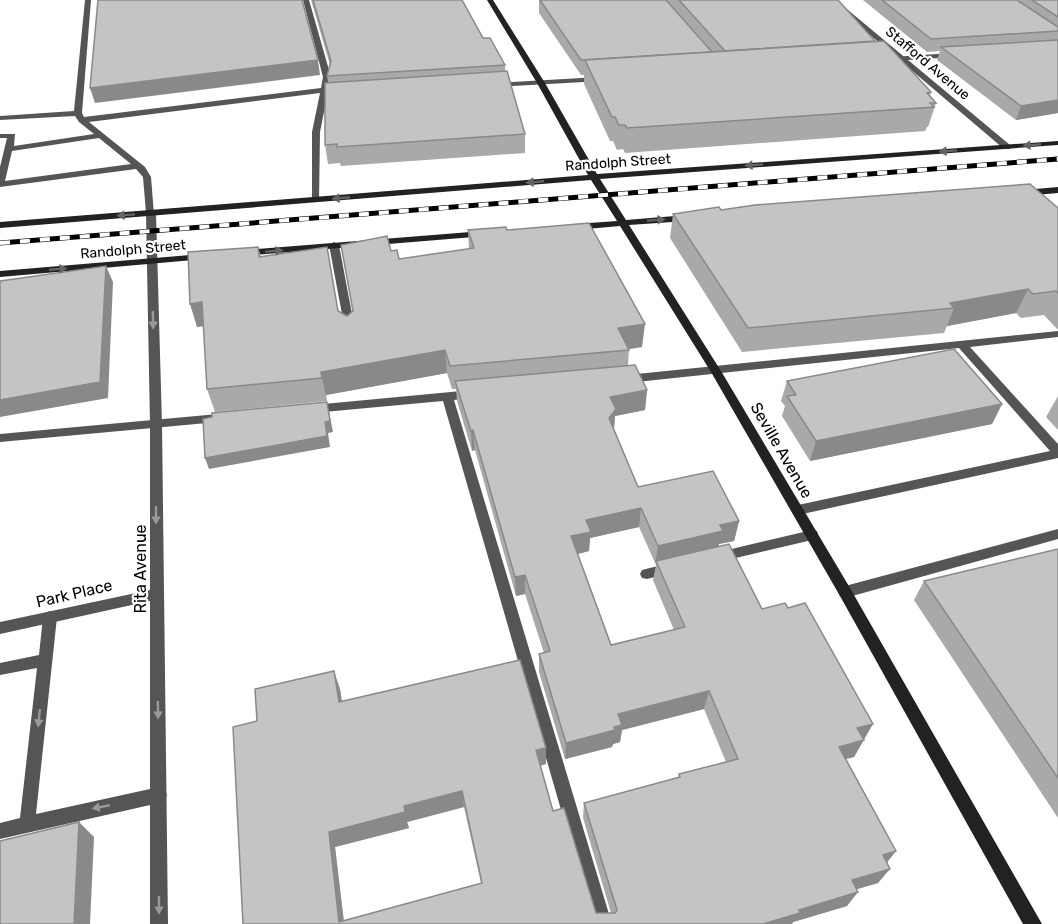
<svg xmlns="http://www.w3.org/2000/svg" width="1058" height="924" font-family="Rubik,sans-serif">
<rect width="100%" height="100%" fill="#fff"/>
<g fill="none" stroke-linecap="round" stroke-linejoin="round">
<g fill="#555" fill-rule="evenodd">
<path d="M85 0H91L82 113 84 117 321 88 323 77 303 0H309L331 77 320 132 319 202H313L312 200V132L320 93 89 122 145 167 151 177 154 215 151 216 146 213 143 177 136 169 0 187V167L7 138H0V134H15L14 146 94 134 79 122 75 116 0 120V116L74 111ZM99 138 131 164 5 181 12 151Z"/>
<polygon points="952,53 956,55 955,57 892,61 888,59 892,57"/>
<polygon points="599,77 602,77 602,81 496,87 492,85 496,83"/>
<polygon points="334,242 339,245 355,330 350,333 345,330 329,245"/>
<polygon points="1058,331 1058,337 970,347 1058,444 1058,458 798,515 794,513 792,510 794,507 798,505 1050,451 959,348 627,383 621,379 627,375"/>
<polygon points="472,390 476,391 478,394 476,397 454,400 612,924 594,924 443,401 313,413 307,409 313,405"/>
<polygon points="218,414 224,418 218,422 0,442 0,434"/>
<polygon points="1058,529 1058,539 845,598 840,596 838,592 840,588 845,586"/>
<polygon points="812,530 817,531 818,535 817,539 812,540 719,562 714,561 712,557 714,553 719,552"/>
<polygon points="670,563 675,564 677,568 675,572 647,579 642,578 640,574 642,570"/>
<polygon points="50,611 55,613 57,617 36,814 159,787 165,790 167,795 165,800 159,803 0,839 0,823 20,818 37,668 0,675 0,663 39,655 43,617 45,613"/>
</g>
<g fill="#555" fill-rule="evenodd">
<polygon points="829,0 836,0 1010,145 1010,149 1004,149"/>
<polygon points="151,210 156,213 162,424 168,924 150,924 150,601 0,634 0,622 150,590 150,424 146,213"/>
</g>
<g fill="#222" fill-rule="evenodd">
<polygon points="487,0 493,0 545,83 597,174 1058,141 1058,145 600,179 626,220 687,215 692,218 687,221 629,225 721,371 850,588 1042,924 1023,924 840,596 711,372 620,226 575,230 570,227 575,224 617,221 591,180 0,228 0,222 588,175 537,83"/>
<polygon points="1058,187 1058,193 1024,196 1020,193 1024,190"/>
<polygon points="483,231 486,232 486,236 243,256 238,253 243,250"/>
<polygon points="202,254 207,257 205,259 0,277 0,271"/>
</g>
<defs>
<polyline id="rail" points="0,243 1058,159"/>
</defs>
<use href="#rail" stroke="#000" stroke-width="5"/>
<use href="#rail" stroke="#fff" stroke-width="4" stroke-dasharray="10" stroke-linecap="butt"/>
</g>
<g fill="#a9a9a9" fill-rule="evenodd">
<polygon points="311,0 462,0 483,38 505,65 505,71 525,134 525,153 341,166 340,163 328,164 325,145 328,82 327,76 330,65"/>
<polygon points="539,0 838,0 875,41 931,92 930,95 936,103 928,127 927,127 925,131 625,153 623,149 617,150 613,141 610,141 584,84 584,75 581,75 539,13"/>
<polygon points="863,0 1058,0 1058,113 1016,120 937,60 940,51 927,52"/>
<polygon points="1058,208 1058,330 1044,315 1021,318 1016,313 947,326 944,333 742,352 670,238 673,214 721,210"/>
<path d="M468 230H507L642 347 629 349 628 365 647 390 645 410 615 416 614 429 638 487 739 521 734 541 719 544V546L762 609 864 739 854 757 846 759 896 851 887 862 878 883 856 889 847 906 793 922 792 924H243L257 721 340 689 342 701 546 748V764L540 766 553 811 596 913H611L583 818 584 803 678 778 679 774 726 762 704 709 622 730 620 742 613 744 612 747 565 759 539 672V654L544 653 525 594 516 596 475 450 472 451 457 401 456 389H452L447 373 326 395 327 401 215 412 207 389 204 326 197 327 258 247 261 257 339 312 347 316 353 311 391 251 399 259 469 249ZM639 527 656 565 653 580 674 630 611 645 577 554 589 551 590 538ZM464 807 481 883 344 921 335 847 409 828 407 822Z"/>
<polygon points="787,381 1002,404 992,424 810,461 782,416 785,406 781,401"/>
<polygon points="1058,396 1058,430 1046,417"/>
<polygon points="1058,549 1058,818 914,600 924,581"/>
</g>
<g fill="#898989">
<polygon points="318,60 320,75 95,103 90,88"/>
<polygon points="1058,100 1058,113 1016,120 1021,106"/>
<polygon points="106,266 113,282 108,398 0,417 0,400"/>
<polygon points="1028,289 1016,313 947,326 954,308 950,303"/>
<polygon points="202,302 210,325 197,327 190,304"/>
<polygon points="645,324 642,347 616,351 618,328"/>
<polygon points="445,350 447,373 326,395 327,401 321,372"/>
<polygon points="647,390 645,410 615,416 614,429 607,438 610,397"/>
<polygon points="327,402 333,432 328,433 330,447 209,469 205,458 325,422"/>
<polygon points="1002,404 992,424 810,461 816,441"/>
<polygon points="473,430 475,450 472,451 471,431"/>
<polygon points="641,508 639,527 590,538 589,551 570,556 571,536 586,520"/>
<polygon points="739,521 734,541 719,544 718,550 656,561 655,565 658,546 720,525"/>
<polygon points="525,575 525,594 516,596 515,577"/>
<polygon points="334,671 340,689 344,719 339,702"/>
<polygon points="709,691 704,709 622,730 620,742 613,744 612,747 565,759 566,743 618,714"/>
<polygon points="873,724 854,757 830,763 839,747 857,728"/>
<polygon points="546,748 546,764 535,767 536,750"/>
<polygon points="462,791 464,807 407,822 409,828 335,847 344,924 339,922 329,832 404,806"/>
<polygon points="79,822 94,837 90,924 74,924"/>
<polygon points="896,851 885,865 883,855"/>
<polygon points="890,869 878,883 841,894 852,880"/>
<polygon points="858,892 847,906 793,922 792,924 763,924 799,910"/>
</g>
<g fill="#c4c4c4" stroke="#898989" stroke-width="1.5" fill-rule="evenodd">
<polygon points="98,0 302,0 318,60 90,88"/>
<polygon points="313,0 462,0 483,38 490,38 505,65 327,76 331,61"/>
<polygon points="540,0 666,0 712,52 581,60"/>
<polygon points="679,0 838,0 875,41 725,51"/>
<polygon points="882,0 1017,0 1058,27 1058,31 931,39"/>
<polygon points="1032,0 1058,0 1058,17"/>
<polygon points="1058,40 1058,100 1021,106 941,47"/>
<polygon points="884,41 931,92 927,93 936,103 930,103 934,107 627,128 625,125 619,125 615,117 612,117 585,60"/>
<polygon points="507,71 525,134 337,147 337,144 325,145 325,83"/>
<polygon points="1030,184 1058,208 1058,293 1056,291 1033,294 1028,289 950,303 954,308 748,328 673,214 719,207 721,210 755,205"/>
<polygon points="589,223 645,324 618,328 629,350 450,366 445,350 321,372 322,378 207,389 202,302 190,304 188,252 258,247 259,257 327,247 338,311 347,316 353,311 341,245 387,236 391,251 397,250 399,259 474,248 468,230 506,227 507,230"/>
<polygon points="106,266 100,382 0,400 0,281"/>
<polygon points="954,349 1002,404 816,441 787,396 796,395 787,381"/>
<path d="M635 365 647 390 610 397 616 409 609 418 638 487 713 471 739 521 720 525 723 531 658 546 641 508 586 520 591 532 571 536 611 645 685 627 656 561 729 544 762 609 785 603 788 608 805 603 873 724 857 728 864 740 839 747 896 851 883 855 890 869 852 880 858 892 799 910 800 913 763 924H243L233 727 257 721 255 689 334 671 339 702 520 660 546 748 536 750 553 811 564 808 596 913H615L617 910 584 803 680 777 679 774 738 759 709 691 618 714 622 725 614 727 615 730 566 743 539 654 550 651 525 575 515 577 473 430 471 431 455 381ZM462 791 482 883 339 922 329 832 405 812 404 806Z"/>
<polygon points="327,402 330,421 325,422 327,436 205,458 203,419 212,417 212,413"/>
<polygon points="1058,549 1058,778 924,581"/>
<polygon points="79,822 74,924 0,924 0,841"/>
</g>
<defs><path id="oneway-solid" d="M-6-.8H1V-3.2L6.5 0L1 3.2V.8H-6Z" transform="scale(1.5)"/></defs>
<g fill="#646464">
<use href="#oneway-solid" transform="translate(1032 145) rotate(176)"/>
<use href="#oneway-solid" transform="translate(948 151) rotate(176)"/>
<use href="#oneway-solid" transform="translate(754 165) rotate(176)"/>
<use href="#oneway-solid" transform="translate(535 182) rotate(175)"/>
<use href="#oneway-solid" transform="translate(341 198) rotate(175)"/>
<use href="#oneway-solid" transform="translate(126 215) rotate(176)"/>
<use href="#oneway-solid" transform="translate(656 220) rotate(-4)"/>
<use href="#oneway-solid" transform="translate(274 251) rotate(-5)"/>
<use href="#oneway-solid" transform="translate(58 269) rotate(-5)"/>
</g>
<g fill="#999">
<use href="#oneway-solid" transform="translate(153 320) rotate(89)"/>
<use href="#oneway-solid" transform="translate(156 515) rotate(90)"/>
<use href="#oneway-solid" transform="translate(158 710) rotate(89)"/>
<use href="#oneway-solid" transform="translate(39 718) rotate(96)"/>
<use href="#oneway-solid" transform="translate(101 807) rotate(169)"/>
<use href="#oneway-solid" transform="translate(159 905) rotate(90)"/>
</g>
<g text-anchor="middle" stroke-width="4.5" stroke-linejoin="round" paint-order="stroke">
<g font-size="14" fill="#000" stroke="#fff">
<text transform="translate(928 63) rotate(40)" y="5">Stafford Avenue</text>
<text transform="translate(618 162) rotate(-4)" y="5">Randolph Street</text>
<text transform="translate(133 249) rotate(-5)" y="5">Randolph Street</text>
</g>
<g font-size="16" fill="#000" stroke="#fff">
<text transform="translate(782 450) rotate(60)" y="6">Seville Avenue</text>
<text transform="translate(140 569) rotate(-90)" y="6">Rita Avenue</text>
<text transform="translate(74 593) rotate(-13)" y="6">Park Place</text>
</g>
</g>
</svg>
